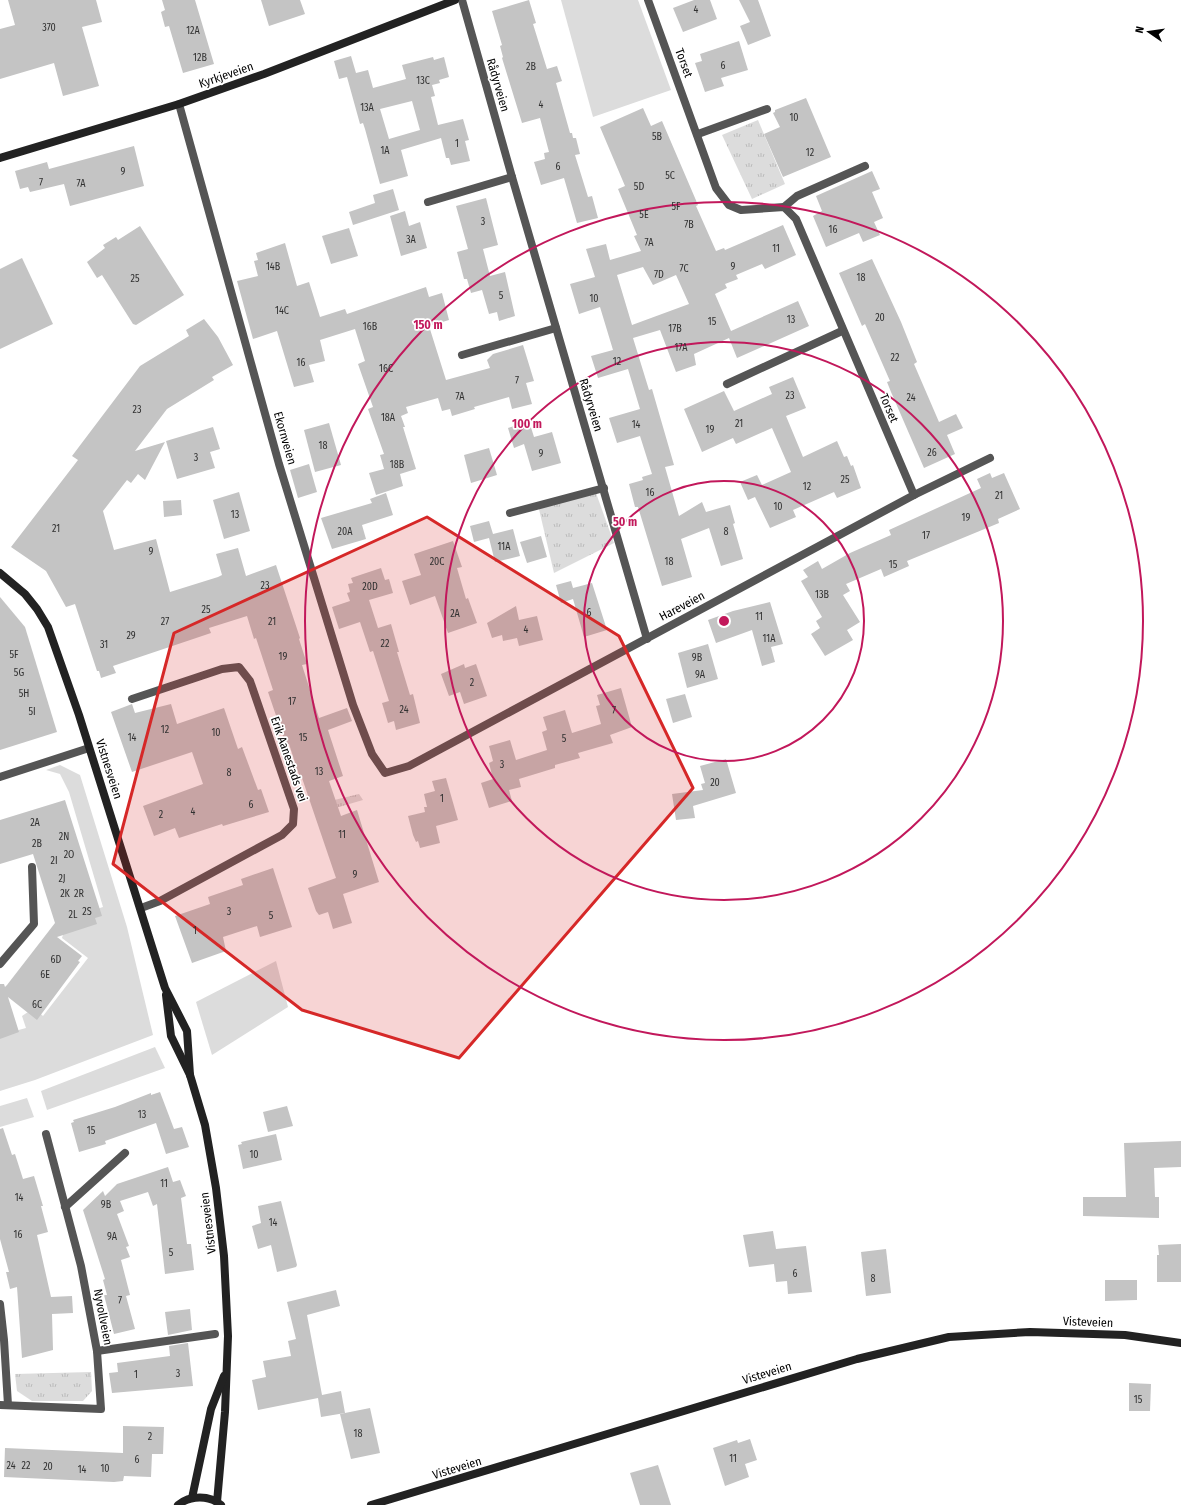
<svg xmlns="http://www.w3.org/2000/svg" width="1181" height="1505" font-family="'Fira Sans Condensed',sans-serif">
<defs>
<pattern id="park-tufts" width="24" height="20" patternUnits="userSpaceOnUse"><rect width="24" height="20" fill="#dcdcdc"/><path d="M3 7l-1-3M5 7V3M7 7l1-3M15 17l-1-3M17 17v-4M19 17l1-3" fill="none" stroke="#bbb"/></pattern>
</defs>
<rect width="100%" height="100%" fill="#fff"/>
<g fill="#dcdcdc">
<polygon points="561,0 638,0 671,90 593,117"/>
<polygon points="60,765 80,775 127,927 153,1035 35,1080 0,1091 0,1035 26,1028 22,1016 34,1008 43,1016 88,958 62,938 68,918 103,907 69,792 60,774 46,770"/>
<polygon points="276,961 288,1007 212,1055 196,1002"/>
<polygon points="155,1047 165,1068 47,1110 41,1091"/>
<polygon points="27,1098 34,1117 0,1127 0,1106"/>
</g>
<g fill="url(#park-tufts)">
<polygon points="758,120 785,184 752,199 722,135"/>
<polygon points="596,493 614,543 554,573 538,505"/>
<polygon points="359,794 363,800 325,811 318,804"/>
<polygon points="91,1372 92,1391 83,1401 32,1401 17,1391 15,1374"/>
</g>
<g fill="#c4c4c4" fill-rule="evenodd">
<polygon points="8,0 96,0 102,22 82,27 99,86 63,96 54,63 0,79 0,29 15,25"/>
<polygon points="162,0 195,0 214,64 183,73 169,26 165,27 161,12 165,10"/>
<polygon points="261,0 300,0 305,14 269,26"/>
<polygon points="529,0 536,23 533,24 547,69 557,66 562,81 556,83 570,133 572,133 573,138 576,138 580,154 575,155 588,197 592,196 598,218 577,223 564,178 541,185 534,162 545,159 544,153 549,152 540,118 522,123 502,58 503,57 500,46 502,45 492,11"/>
<polygon points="694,0 710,0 717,19 683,32 673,8"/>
<polygon points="739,0 758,0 771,36 748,45 740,26 750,22"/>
<polygon points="739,41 748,70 721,78 724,86 705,92 695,63 702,61 700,54"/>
<path d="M351 56 356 73 368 70 373 88 406 79 402 65 433 57 434 60 444 57 449 77 439 80 440 83 432 85 435 96 431 97 438 125 463 119 469 140 465 141 470 161 451 165 449 158H446L441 138 401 150 408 176 380 184 365 129 363 123 360 124 347 77 339 79 334 61ZM412 101 420 130 389 139 380 109Z"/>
<polygon points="806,98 831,157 783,177 764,134 780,127 773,113 775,112 775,110"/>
<path d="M643 108 651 126 662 121 698 205 696 206 716 251 724 248 725 250 783 225 796 255 765 269 762 264 736 275 738 279 725 284 727 288 715 294 731 331 798 301 809 326 737 358 729 338 694 354 696 365 676 372 660 330 633 338 649 390 652 389 674 465 665 467 679 516 702 502 706 512 730 505 735 523 733 524 743 559 721 566 709 528 681 539 692 577 662 586 638 507H635L629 484 643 480 642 477 652 474 640 436 617 443 609 418 640 409 628 369 598 378 591 356 613 350 600 307 579 314 570 284 595 277 586 249 606 244 610 260 641 251 634 236 637 235 618 189 625 186 600 127ZM643 267 653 285 676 275 689 304 632 325 617 275Z"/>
<polygon points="134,146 144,186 70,206 64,184 30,192 28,187 20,189 15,171 47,162 49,169"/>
<polygon points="872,171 880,189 872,192 883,218 874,222 880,235 863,242 859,233 826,247 813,216 822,211 816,196"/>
<polygon points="393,189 399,210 353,225 349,212 375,203 373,195"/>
<polygon points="486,198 498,245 483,249 490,276 505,272 515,316 499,321 497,312 489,314 482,290 471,293 467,279 464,279 457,252 468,249 456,206"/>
<polygon points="405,211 409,226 420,222 427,248 401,256 390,216"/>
<polygon points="140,226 184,295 136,325 133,324 102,275 97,278 87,262 105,248 103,245 116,237 118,240"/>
<polygon points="349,228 358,256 331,264 322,236"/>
<polygon points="285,243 297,286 309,282 320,317 345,309 347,314 426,287 429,297 442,293 449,320 429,326 446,380 490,368 487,360 493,354 523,345 534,381 526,383 532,404 512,409 509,397 474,407 475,409 452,416 450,409 442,411 438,398 406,407 408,413 401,416 405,427 403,427 416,469 400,474 403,486 376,495 369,473 384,469 380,455 384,454 368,409 373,407 358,364 365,361 355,329 320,340 325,361 309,365 314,382 294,387 277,331 253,339 237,281 258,276 254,261 258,260 256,253"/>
<polygon points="22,258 53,324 0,349 0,269"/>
<polygon points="872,259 901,322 917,362 914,364 939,422 956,414 963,428 947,435 955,454 924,468 891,392 887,382 890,381 865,324 862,326 839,273"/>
<polygon points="204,319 218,337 233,365 212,377 214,380 167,409 135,451 165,442 145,480 138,474 131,483 127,480 103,511 114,550 156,539 170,592 218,577 222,575 216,554 238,548 246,576 276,565 300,638 299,639 307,664 302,665 319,718 347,708 352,721 328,730 343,776 329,781 341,816 357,810 379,882 343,894 352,923 333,929 328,912 319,915 316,911 308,888 336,878 302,778 300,778 289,744 286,745 268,692 273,690 256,638 254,639 247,616 209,628 211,633 113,666 116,673 101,678 99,671 97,671 75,604 66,607 46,571 11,547 78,460 72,456 140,366 189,336 186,330"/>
<polygon points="793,377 806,408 786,416 803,457 837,441 844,457 847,456 851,466 853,465 861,488 837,498 834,492 793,510 796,517 770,528 755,497 748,500 740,482 757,475 762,485 791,472 772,428 736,444 733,438 702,452 684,409 724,391 734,411 772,394 769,387"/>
<polygon points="529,421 534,437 552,432 561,463 532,471 524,444 514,448 508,428"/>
<polygon points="329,423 341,465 315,472 304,430"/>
<polygon points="213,427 220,449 210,452 215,468 177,479 166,441"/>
<polygon points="489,448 497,475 471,483 464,455"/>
<polygon points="309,464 317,492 298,498 290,470"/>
<polygon points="990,473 992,478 1004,473 1020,509 998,519 999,523 907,561 909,566 884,577 881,569 846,584 850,591 843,595 860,622 847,630 853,640 825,656 811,634 820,628 816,621 822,617 801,581 808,577 803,570 818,561 822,569 850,553 891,535 889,530 981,488 977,479"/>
<polygon points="239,492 250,531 224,539 213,500"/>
<polygon points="386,493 393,515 362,525 366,539 332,549 321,518 372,503 370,499"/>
<polygon points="181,500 182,515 164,517 163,501"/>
<polygon points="489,521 493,534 513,529 520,556 495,562 489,538 474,542 470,526"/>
<polygon points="541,536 547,557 527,563 520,542"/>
<polygon points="453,541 462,567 457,568 466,599 468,598 477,623 448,633 435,596 410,605 402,581 421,575 414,554"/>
<polygon points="381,568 385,580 389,579 393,593 369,600 378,628 391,624 399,652 397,652 410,695 413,694 420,723 396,730 394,721 388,723 382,703 389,701 373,651 370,652 360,622 339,629 332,607 350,601 347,593 350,592 348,584 353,583 351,578"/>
<polygon points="571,581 573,588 592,583 607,630 584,637 573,599 561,603 556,585"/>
<polygon points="0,597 25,627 57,732 0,750"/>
<polygon points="770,602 783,644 771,647 775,662 762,666 752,630 716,643 708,620 733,611"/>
<polygon points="516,606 519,620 537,616 543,640 519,646 517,638 503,641 502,635 492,638 487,623"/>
<polygon points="708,644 718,679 687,688 678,653"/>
<polygon points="464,664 465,668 476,664 487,696 464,704 460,692 449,696 441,674"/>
<polygon points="621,688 632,727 610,735 613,743 578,753 580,758 555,765 555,768 519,779 521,787 509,790 512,801 489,808 481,783 493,779 489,763 493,761 489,746 510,740 516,760 547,750 542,732 547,730 543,717 565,710 572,733 601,724 596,706 600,705 597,695"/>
<polygon points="685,694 692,717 673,723 666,699"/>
<polygon points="132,704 135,713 171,704 177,724 224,708 238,749 242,747 258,790 261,789 269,812 223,826 222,824 179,838 175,828 154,836 143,806 203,784 192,752 132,772 111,712"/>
<polygon points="726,759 736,793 693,806 695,818 676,820 672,794 703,790 701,784 705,783 700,766"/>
<polygon points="446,778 458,820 436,826 440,843 420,848 418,841 416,842 413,835 408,816 425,812 424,807 427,807 424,794 435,791 432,781"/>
<polygon points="65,800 102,916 95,918 97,924 57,937 82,956 78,961 80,962 37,1020 8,997 19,1032 0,1039 0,984 4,984 5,987 7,985 55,923 33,854 0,864 0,820"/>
<polygon points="273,868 292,927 260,937 257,926 223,937 226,951 192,963 175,916 210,904 208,897 243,885 241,879"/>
<polygon points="160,1092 174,1129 182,1127 189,1147 166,1154 156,1123 105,1141 106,1144 79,1152 71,1123 74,1122 73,1120 115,1107 151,1093 151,1095"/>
<polygon points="287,1106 293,1126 268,1132 263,1112"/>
<polygon points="3,1128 12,1155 15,1154 23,1179 34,1176 43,1206 41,1206 48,1232 37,1235 51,1297 72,1296 73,1313 52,1314 53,1350 22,1358 17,1287 10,1289 6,1272 9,1272 0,1239 0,1129"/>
<polygon points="276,1134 282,1160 243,1169 238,1145 242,1144 241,1142"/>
<polygon points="1181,1141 1181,1167 1154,1168 1155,1197 1159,1197 1159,1218 1083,1216 1083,1197 1126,1197 1124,1143"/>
<polygon points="168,1167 173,1182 180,1180 186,1196 181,1198 187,1244 191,1244 194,1270 165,1274 157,1204 153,1206 148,1192 120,1201 124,1211 117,1214 129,1246 126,1247 130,1257 121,1260 130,1295 126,1296 135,1329 114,1334 104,1295 107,1295 103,1280 105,1279 83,1210 103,1191 105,1196 117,1184"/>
<polygon points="281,1201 297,1265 296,1267 277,1272 271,1245 258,1249 252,1226 261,1223 258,1206"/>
<polygon points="773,1231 776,1249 806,1246 812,1292 788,1294 787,1281 776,1282 774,1264 749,1267 743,1235"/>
<polygon points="1181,1244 1181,1282 1157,1282 1157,1255 1159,1255 1158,1245"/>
<polygon points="886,1249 891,1293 866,1296 861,1252"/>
<polygon points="1105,1280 1137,1280 1137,1300 1105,1301"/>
<polygon points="336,1290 340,1306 307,1315 322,1395 341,1391 345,1413 321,1417 318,1398 258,1410 252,1380 266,1377 263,1361 291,1356 288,1341 296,1339 287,1302"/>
<polygon points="190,1309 192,1330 168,1335 165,1312"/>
<polygon points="188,1343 193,1386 112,1393 109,1373 118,1372 117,1363 170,1356 169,1346"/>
<polygon points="1129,1383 1151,1384 1150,1411 1129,1411"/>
<polygon points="370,1408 380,1453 351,1459 340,1414"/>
<polygon points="123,1426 164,1427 163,1454 152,1454 151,1477 124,1476 123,1481 114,1482 4,1477 5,1448 123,1453"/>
<polygon points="750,1439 757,1460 745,1464 749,1477 725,1486 713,1448 737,1440 738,1443"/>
<polygon points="658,1465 671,1505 640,1505 630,1473"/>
</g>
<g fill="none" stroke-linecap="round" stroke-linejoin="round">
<g stroke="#555" stroke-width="8">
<polyline points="462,0 512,177 647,639"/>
<polyline points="648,0 716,188 729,205 741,210 784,207 796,219 914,495"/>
<polyline points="179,104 279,464 353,705 372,754 385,773 409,766 914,495 990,458"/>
<polyline points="698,134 767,109"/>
<polyline points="428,202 512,177"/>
<polyline points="784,207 797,196 865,166"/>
<polyline points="462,355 556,328"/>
<polyline points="727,384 842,331"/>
<polyline points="510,513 604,488"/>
<polyline points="132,699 222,669 239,667 250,681 294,809 293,824 282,835 160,901 141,908"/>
<polyline points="0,777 89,748"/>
<polyline points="0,964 34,924 32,867"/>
<polyline points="65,1207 125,1153"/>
<polyline points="0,1304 4,1340 8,1405"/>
<polyline points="97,1351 215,1334"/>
<polyline points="0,1405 101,1409 97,1351 81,1266 46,1134"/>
</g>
<g stroke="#222" stroke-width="8">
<polyline points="0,158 179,104 264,74 455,0"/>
<polyline points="0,573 25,594 37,609 48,627 79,715 165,988 187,1031 190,1075"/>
<polyline points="166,995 171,1036 190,1075 205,1125 216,1188 224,1256 228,1336 225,1412 217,1502"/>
<polyline points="192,1498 211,1409 224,1376"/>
<path d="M178 1505C190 1495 210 1495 221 1505"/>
<polyline points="371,1505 857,1359 949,1337 1030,1332 1125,1335 1181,1343"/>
</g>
</g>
<path fill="#d62828" fill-opacity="0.2" stroke="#d62828" stroke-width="3" stroke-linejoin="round" d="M427 517 619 636 693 788 459 1058 302 1010 113 864 174 633Z"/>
<g fill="none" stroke="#c2185b" stroke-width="2">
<circle cx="724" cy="621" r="140"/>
<circle cx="724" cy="621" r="279"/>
<circle cx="724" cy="621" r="419"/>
</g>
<g text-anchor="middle" stroke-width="3.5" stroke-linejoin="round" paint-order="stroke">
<g font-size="10" fill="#313131">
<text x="696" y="13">4</text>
<text x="49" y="31">370</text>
<text x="193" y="34">12A</text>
<text x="200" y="61">12B</text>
<text x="723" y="69">6</text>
<text x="531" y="70">2B</text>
<text x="423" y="84">13C</text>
<text x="541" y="108">4</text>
<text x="367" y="111">13A</text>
<text x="794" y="121">10</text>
<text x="657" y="140">5B</text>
<text x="457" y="147">1</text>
<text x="385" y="154">1A</text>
<text x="810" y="156">12</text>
<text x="558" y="170">6</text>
<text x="123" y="175">9</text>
<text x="670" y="179">5C</text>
<text x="41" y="186">7</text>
<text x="81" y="187">7A</text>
<text x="639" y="190">5D</text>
<text x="676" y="210">5F</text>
<text x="644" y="218">5E</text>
<text x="483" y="225">3</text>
<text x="689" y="228">7B</text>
<text x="833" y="233">16</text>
<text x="411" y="243">3A</text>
<text x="649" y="246">7A</text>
<text x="776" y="252">11</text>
<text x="273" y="270">14B</text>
<text x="733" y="270">9</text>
<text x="684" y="272">7C</text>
<text x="659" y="278">7D</text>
<text x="861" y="281">18</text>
<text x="135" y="282">25</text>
<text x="501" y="299">5</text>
<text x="594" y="302">10</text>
<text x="282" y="314">14C</text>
<text x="880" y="321">20</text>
<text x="791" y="323">13</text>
<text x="712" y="325">15</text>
<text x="370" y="330">16B</text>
<text x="675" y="332">17B</text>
<text x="681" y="351">17A</text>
<text x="895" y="361">22</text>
<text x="617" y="365">12</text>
<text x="301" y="366">16</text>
<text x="386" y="372">16C</text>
<text x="517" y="384">7</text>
<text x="790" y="399">23</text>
<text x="460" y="400">7A</text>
<text x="911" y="401">24</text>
<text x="137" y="413">23</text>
<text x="388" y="421">18A</text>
<text x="739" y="427">21</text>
<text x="636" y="428">14</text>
<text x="710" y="433">19</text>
<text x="323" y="449">18</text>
<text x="932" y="456">26</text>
<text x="541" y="457">9</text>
<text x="196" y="461">3</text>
<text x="397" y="468">18B</text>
<text x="845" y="483">25</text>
<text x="807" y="490">12</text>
<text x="650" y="496">16</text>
<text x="999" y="499">21</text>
<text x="778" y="510">10</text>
<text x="235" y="518">13</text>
<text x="966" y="521">19</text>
<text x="56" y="532">21</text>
<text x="345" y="535">20A</text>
<text x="726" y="535">8</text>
<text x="926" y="539">17</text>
<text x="504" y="550">11A</text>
<text x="151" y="555">9</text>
<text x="437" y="565">20C</text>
<text x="669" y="565">18</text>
<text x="893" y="568">15</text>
<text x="265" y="589">23</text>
<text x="370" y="590">20D</text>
<text x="822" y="598">13B</text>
<text x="206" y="613">25</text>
<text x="589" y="616">6</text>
<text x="455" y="617">2A</text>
<text x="759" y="620">11</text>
<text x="165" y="625">27</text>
<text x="272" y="625">21</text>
<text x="526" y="633">4</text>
<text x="131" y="639">29</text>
<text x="769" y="642">11A</text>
<text x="385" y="647">22</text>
<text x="104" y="648">31</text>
<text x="14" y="658">5F</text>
<text x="283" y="660">19</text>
<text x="697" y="661">9B</text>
<text x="19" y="676">5G</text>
<text x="700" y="678">9A</text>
<text x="472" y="686">2</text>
<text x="24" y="697">5H</text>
<text x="292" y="705">17</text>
<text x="404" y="713">24</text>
<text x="614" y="714">7</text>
<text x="32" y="715">5I</text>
<text x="165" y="733">12</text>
<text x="216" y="736">10</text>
<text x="132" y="741">14</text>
<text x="303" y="741">15</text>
<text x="564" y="742">5</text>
<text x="502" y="768">3</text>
<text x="319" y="775">13</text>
<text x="229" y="776">8</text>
<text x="715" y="786">20</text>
<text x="442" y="802">1</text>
<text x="251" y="808">6</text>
<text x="193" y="815">4</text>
<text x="161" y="818">2</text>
<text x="35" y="826">2A</text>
<text x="342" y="838">11</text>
<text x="64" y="840">2N</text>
<text x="37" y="847">2B</text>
<text x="69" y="858">2O</text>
<text x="54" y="864">2I</text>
<text x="355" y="878">9</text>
<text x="62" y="882">2J</text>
<text x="65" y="897">2K</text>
<text x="79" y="897">2R</text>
<text x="87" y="915">2S</text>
<text x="229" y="915">3</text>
<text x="73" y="918">2L</text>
<text x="271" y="919">5</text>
<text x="195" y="934">1</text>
<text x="56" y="963">6D</text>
<text x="45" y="978">6E</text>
<text x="37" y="1008">6C</text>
<text x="142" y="1118">13</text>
<text x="91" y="1134">15</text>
<text x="254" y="1158">10</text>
<text x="164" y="1187">11</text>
<text x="19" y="1201">14</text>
<text x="106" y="1208">9B</text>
<text x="273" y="1226">14</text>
<text x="18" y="1238">16</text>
<text x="112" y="1240">9A</text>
<text x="171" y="1256">5</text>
<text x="795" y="1277">6</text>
<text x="873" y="1282">8</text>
<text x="120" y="1304">7</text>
<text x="178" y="1377">3</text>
<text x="136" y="1378">1</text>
<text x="1138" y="1403">15</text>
<text x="358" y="1437">18</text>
<text x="150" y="1440">2</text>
<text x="733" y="1462">11</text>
<text x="137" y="1463">6</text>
<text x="11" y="1469">24</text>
<text x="26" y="1469">22</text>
<text x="48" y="1470">20</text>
<text x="105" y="1472">10</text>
<text x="82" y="1473">14</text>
</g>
<g font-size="12" fill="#000" stroke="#fff">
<text transform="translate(684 63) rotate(70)" y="4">Torset</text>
<text transform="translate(226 75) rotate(-19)" y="4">Kyrkjeveien</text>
<text transform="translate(498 85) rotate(74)" y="4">Rådyrveien</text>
<text transform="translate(591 405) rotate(73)" y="4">Rådyrveien</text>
<text transform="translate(889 408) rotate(67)" y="4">Torset</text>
<text transform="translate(285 438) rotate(74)" y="4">Ekornveien</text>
<text transform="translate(682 606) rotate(-28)" y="4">Hareveien</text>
<text transform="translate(289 759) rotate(71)" y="4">Erik Aanestads vei</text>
<text transform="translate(109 769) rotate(72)" y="4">Vistnesveien</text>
<text transform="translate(208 1223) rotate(-97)" y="4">Vistnesveien</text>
<text transform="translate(103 1317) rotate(79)" y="4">Nyvollveien</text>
<text transform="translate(1088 1322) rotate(2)" y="4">Visteveien</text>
<text transform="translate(767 1373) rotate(-17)" y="4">Visteveien</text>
<text transform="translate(457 1468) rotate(-17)" y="4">Visteveien</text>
</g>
</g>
<circle cx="724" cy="621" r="6" fill="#c2185b" stroke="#fff" stroke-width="2"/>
<g font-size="12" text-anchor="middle" font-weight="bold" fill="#c2185b" stroke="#fff" stroke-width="3.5" stroke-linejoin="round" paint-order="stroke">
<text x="428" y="329">150 m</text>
<text x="527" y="428">100 m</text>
<text x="625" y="526">50 m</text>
</g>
<g transform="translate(1149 32) rotate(283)" stroke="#ffffff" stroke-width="3" paint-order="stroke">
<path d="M0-3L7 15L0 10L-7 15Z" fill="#000000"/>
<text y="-6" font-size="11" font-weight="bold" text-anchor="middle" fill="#000000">N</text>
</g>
</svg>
